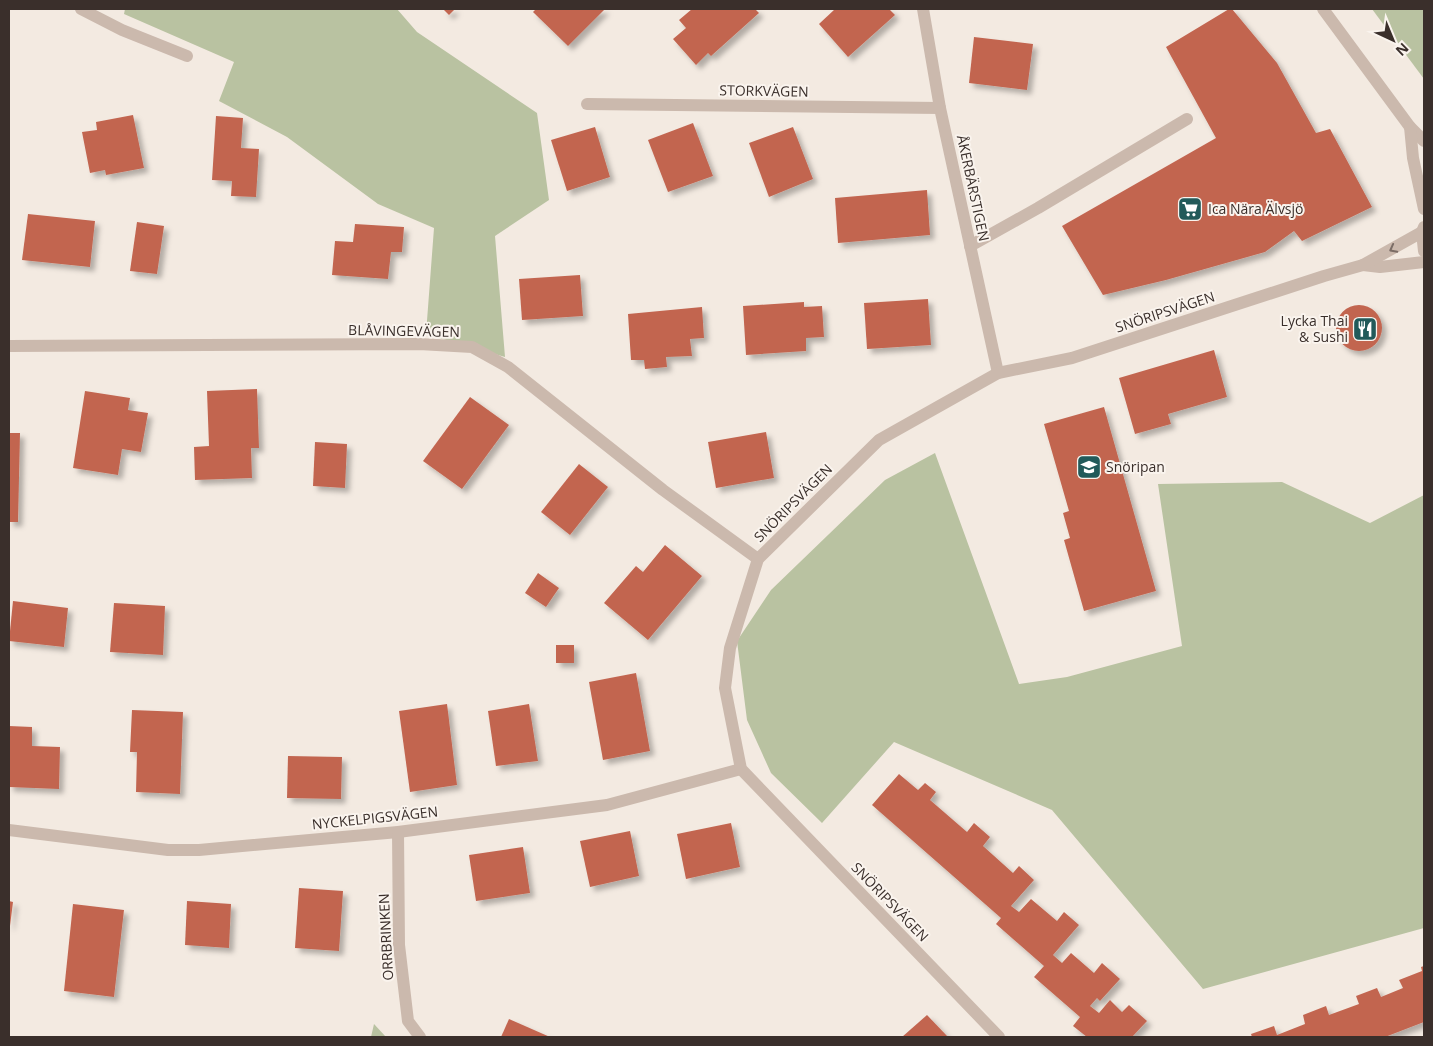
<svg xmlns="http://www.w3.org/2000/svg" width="1433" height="1046" font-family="'Open Sans',sans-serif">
<defs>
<filter id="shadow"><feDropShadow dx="4.5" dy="4.5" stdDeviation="2.5" flood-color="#0004"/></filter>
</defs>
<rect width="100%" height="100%" fill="#f3eae1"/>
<g fill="#b9c2a1">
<polygon points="125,9 397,9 417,32 537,113 549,200 495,236 505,357 426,334 434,228 378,204 287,137 219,101 234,62 124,14"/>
<polygon points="1372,9 1424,9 1424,79"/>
<polygon points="935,453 1019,684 1067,677 1182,646 1158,484 1282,482 1370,523 1424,495 1424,928 1203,989 1052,810 894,742 822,823 771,773 747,720 737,641 771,590 885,480"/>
<polygon points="374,1024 386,1037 371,1037"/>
</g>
<g fill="#c26550" filter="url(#shadow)">
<polygon points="443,9 455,9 449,15"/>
<polygon points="536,9 605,9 568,46 533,12"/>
<polygon points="692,9 755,9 759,13 711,56 708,53 696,65 673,39 686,28 679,20"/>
<polygon points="835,9 889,9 895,15 848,57 819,24"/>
<polygon points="1229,9 1232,9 1277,63 1316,133 1330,129 1372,207 1302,241 1294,231 1265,252 1166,280 1103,295 1062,226 1216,138 1166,47"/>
<polygon points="974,37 1033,44 1027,90 969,83"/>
<polygon points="133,115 144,168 106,175 105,170 90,173 82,132 97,130 96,122"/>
<polygon points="216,116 243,118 241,148 259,149 256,197 231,196 232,181 212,180"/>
<polygon points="693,123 713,176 668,192 648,140"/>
<polygon points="595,127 610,177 567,191 551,140"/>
<polygon points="793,127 813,179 769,197 749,143"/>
<polygon points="927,190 930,235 838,243 835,198"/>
<polygon points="28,214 95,221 90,267 22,260"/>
<polygon points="137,222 164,226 157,274 130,271"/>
<polygon points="355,224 404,227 402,252 391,252 388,279 332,275 335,241 353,242"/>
<polygon points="580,275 583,316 522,320 519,279"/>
<polygon points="928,299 931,345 867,349 864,303"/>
<polygon points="804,302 804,307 822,306 824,337 806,338 806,351 746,355 743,306"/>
<circle cx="1359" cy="328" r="23"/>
<polygon points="702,307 704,338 690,339 692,356 666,357 667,367 645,369 644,360 631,360 628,314"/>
<polygon points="1214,350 1227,397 1168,414 1171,424 1135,434 1119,378"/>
<polygon points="257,389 259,448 251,448 252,478 195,480 194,447 209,446 207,391"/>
<polygon points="85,391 130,398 128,410 148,413 141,452 122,449 118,475 73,468"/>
<polygon points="470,397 509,425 462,489 423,461"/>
<polygon points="1104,407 1156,591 1084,611 1064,540 1070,538 1063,513 1069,511 1044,424"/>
<polygon points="766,432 774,478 716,488 708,442"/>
<polygon points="9,433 20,433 18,522 9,522"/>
<polygon points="315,442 347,444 345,488 313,486"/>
<polygon points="579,464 608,487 570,535 541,512"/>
<polygon points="665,545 702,576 648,640 604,603 636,566 643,572"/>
<polygon points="538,573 559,588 546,607 525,593"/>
<polygon points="13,601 68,608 64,647 9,641"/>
<polygon points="114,603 165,606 163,655 110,652"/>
<rect x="556" y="645" width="18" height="18"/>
<polygon points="636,673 650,751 603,760 589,682"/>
<polygon points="447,704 457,785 410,792 399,711"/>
<polygon points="529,704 538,761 496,766 488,711"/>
<polygon points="132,710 183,712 180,794 136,792 137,752 130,752"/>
<polygon points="9,726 32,727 32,746 60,747 59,789 9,787"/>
<polygon points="288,756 342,757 341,799 287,798"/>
<polygon points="899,774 918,790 925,783 936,792 930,800 967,832 974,823 990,837 983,846 1013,873 1019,866 1034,880 1011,906 1019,912 1031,899 1057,921 1064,912 1079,925 1053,955 1062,963 1071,953 1094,973 1102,963 1120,979 1100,1001 1097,998 1090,1006 1099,1013 1110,1000 1122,1012 1129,1005 1147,1021 1132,1037 1087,1037 1073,1026 1080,1017 1034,977 1044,966 996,924 1001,918 872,805"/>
<polygon points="731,823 740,867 686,879 677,834"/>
<polygon points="630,831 639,876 590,887 580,841"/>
<polygon points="523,847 530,893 476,901 469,855"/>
<polygon points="299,888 343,891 339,951 295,948"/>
<polygon points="9,901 13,902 10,926 9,926"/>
<polygon points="187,901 231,904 229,948 185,945"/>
<polygon points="73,904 124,910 114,997 64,991"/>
<polygon points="1424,966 1424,1022 1385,1037 1252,1037 1251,1034 1274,1026 1277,1035 1305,1024 1303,1015 1326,1006 1329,1015 1359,1004 1356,996 1377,988 1381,997 1403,988 1399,980 1422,971 1421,967"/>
<polygon points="927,1015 948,1037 902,1037"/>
<polygon points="509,1019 550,1037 501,1037"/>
</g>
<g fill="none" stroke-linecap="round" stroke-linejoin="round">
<g stroke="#cbb9ad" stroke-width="12">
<polyline points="81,9 122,30 187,56"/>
<polyline points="923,9 940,108 998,373"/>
<polyline points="1323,9 1410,127 1424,141"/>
<polyline points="587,104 940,108"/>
<polyline points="1410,127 1413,158 1424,209"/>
<polyline points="1424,227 1422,232 1424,251"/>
<polyline points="970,246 1038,208 1187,119"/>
<polyline points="1363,265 1380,267 1424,262"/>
<polyline points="9,346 419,344 472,347 508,367 663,490 758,559"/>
<polyline points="9,830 168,850 199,850 398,832 607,805 741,769"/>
<polyline points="398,832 399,945 408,1021 420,1037"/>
<polyline points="999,1037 741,769 725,688 730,648 758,559 879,440 998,373 1072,358 1324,276 1363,265 1422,232"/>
</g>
</g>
<defs><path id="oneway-chevron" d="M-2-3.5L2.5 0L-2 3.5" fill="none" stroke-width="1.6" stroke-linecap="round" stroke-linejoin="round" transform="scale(1.25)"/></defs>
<use stroke="#7b6d66" href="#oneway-chevron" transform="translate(1393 249) rotate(152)"/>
<defs>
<symbol id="supermarket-square" viewBox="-11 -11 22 22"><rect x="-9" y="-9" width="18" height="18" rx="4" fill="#225a5a" stroke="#faf4ee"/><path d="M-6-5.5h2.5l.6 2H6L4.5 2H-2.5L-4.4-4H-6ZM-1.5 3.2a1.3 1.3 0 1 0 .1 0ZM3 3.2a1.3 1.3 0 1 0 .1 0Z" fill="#fff"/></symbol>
<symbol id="restaurant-square" viewBox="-11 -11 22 22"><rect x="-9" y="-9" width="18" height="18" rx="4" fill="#225a5a" stroke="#faf4ee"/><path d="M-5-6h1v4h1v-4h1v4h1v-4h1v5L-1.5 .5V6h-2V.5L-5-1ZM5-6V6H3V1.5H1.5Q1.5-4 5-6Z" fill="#fff"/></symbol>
<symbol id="school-square" viewBox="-11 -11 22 22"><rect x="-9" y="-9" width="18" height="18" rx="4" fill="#225a5a" stroke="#faf4ee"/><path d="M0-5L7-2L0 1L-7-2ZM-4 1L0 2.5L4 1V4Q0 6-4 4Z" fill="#fff"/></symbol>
</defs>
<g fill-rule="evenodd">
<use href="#supermarket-square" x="1176" y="195" width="28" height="28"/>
<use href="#restaurant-square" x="1351" y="315" width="28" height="28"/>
<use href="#school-square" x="1075" y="453" width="28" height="28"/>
</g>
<g text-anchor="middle" stroke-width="4" stroke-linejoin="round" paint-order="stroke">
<g font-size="14" fill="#3a2f2b" stroke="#faf4ee">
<text transform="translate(764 91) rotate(1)" y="5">STORKVÄGEN</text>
<text transform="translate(973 188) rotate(78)" y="5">ÅKERBÄRSTIGEN</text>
<text transform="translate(1165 312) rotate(-18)" y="5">SNÖRIPSVÄGEN</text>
<text transform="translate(404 331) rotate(1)" y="5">BLÅVINGEVÄGEN</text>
<text transform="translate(793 503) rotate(-45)" y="5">SNÖRIPSVÄGEN</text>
<text transform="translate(375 818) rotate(-6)" y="5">NYCKELPIGSVÄGEN</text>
<text transform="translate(890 902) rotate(46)" y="5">SNÖRIPSVÄGEN</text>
<text transform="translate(386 937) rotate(-93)" y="5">ORRBRINKEN</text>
</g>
<g font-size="14" fill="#3a2f2b" stroke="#faf4ee" text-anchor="start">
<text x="1208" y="214">Ica Nära Älvsjö</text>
<text x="1348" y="326" text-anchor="end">Lycka Thai<tspan x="1348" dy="16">&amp; Sushi</tspan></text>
<text x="1106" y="472">Snöripan</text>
</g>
</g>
<rect width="1433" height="1046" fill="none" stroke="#3a2f2b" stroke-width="20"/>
<g transform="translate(1393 40) rotate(136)" stroke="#faf4ee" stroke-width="4" paint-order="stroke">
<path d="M0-4L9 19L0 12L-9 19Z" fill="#3a2f2b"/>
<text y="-8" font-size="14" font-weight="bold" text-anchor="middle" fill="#3a2f2b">N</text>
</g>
</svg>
